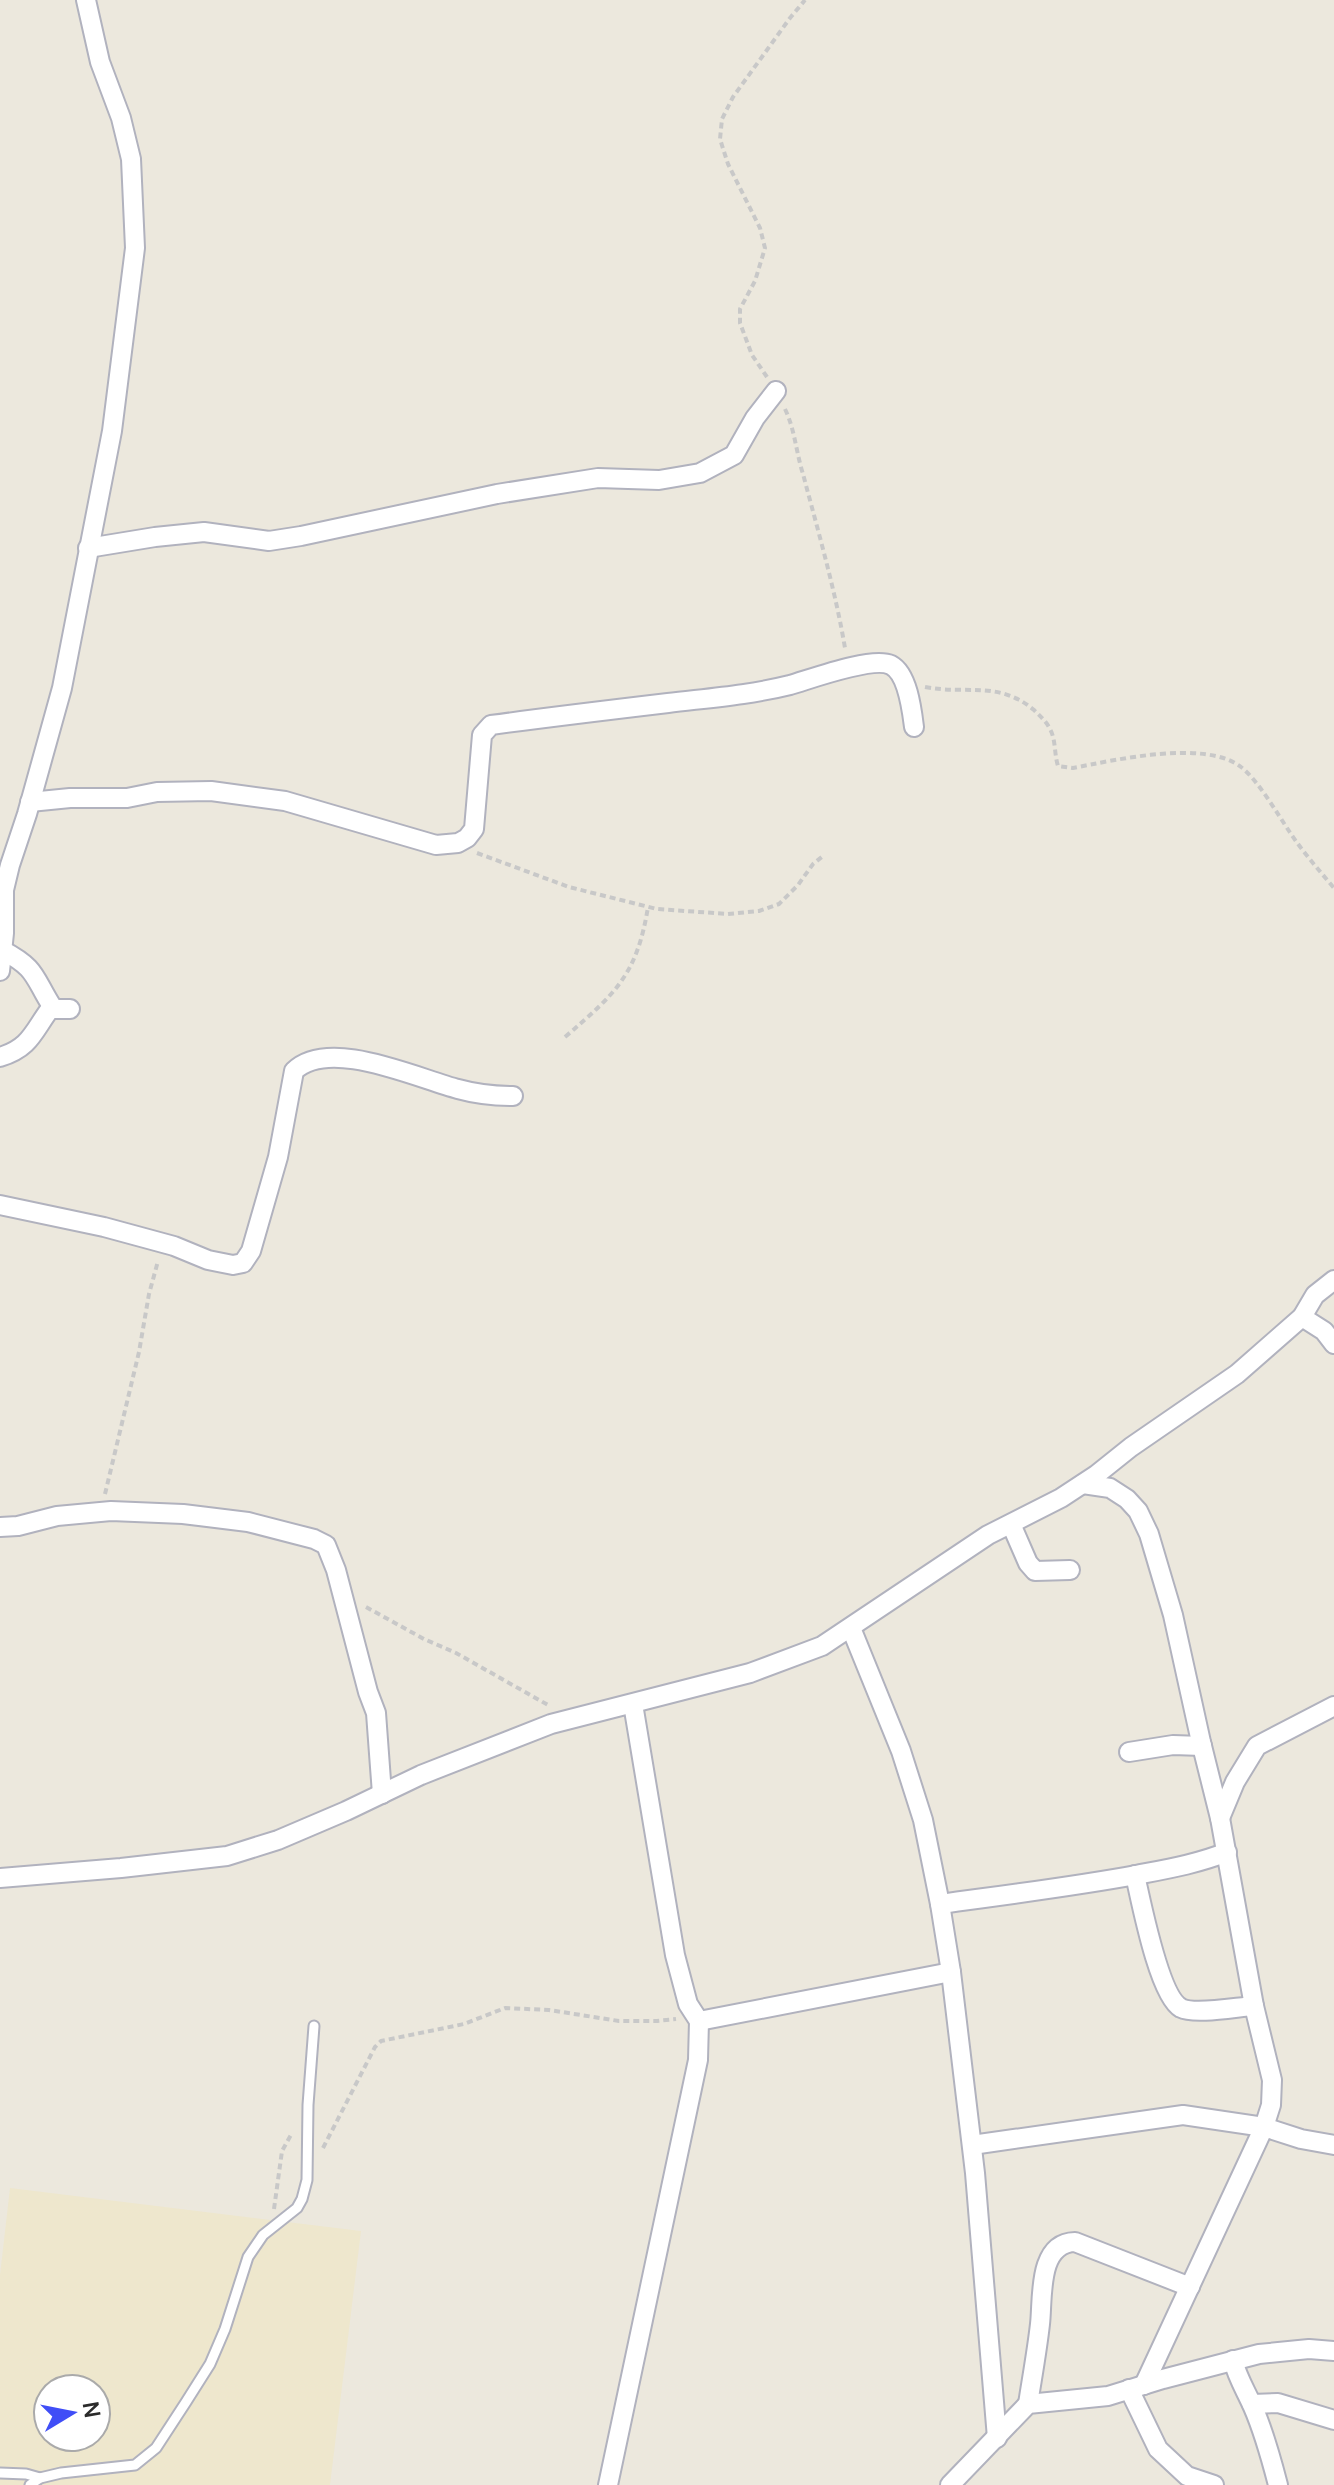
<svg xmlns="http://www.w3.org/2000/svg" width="1334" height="2485" font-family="Manrope,sans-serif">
<rect width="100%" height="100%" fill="#ece8dd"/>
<path fill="#eee7cd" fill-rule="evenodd" d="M10 2188 361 2231 330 2485H0V2275ZM48 2389H96V2437H48Z"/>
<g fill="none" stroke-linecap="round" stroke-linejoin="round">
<defs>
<g id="lane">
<polyline points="0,2473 26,2474 40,2478"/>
<polyline points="30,2485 40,2478 61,2473 135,2465 156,2448 186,2402 210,2364 225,2329 248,2257 263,2235 297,2208 302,2199 307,2180 308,2105 314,2026"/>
</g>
<g id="street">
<polyline points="88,548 155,537 204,532 269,541 301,536 497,494 598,478 659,480 700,473 734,455 755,418 776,391"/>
<path d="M30 802 70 798H127L157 792 211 791 285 801 436 845 458 843 467 838 474 829 482 735 491 725C550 717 609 710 668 703 709 698 750 695 790 685 811 679 872 656 891 665 908 674 912 711 914 727"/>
<path d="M2 950C38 969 33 977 53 1008"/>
<polyline points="0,971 4,933 4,890 10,865 27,814 62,688 112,431 135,248 131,159 121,118 100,62 86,0"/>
<path d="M0 1057C30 1048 33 1032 50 1009H70"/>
<path d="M0 1205 104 1227 174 1246 208 1260 233 1265 243 1263 251 1251 278 1157 294 1071C329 1037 416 1078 458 1089 476 1094 495 1096 513 1096"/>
<polyline points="1302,1317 1324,1331 1334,1344"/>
<polyline points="1083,1484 1110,1488 1127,1499 1138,1511 1149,1534 1173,1615 1201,1742 1220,1818 1254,2006 1272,2080 1271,2105 1264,2127 1144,2385"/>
<polyline points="1011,1524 1028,1563 1035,1571 1070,1570"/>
<polyline points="0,1527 18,1526 57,1516 111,1511 183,1514 248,1522 314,1539 326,1545 336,1570 368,1692 376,1713 382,1794"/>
<polyline points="851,1628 901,1751 923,1820 940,1904 951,1972 975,2173 997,2438"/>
<polyline points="1129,1752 1173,1745 1202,1746"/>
<polyline points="1220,1818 1235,1782 1257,1746 1334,1706"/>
<path d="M1135 1875C1141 1901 1159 1996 1181 2008 1195 2015 1237 2007 1254 2006"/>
<polyline points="0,1878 121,1868 227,1856 278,1840 346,1811 421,1775 551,1724 750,1673 822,1646 988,1535 1061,1498 1096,1475 1131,1447 1237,1374 1302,1317 1315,1295 1334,1280"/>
<path d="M940 1904C1005 1895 1071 1887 1136 1875 1167 1869 1197 1864 1227 1852"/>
<polyline points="699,2021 951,1972"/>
<polyline points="972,2145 1183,2115 1264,2127 1301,2139 1334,2145"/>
<path d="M1233 2360C1237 2377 1246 2391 1253 2407 1264 2432 1271 2458 1278 2485"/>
<polyline points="1129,2389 1158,2449 1187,2476 1214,2485"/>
<path d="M1028 2404C1032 2378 1037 2351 1040 2324 1043 2299 1037 2243 1075 2242L1190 2287"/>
<polyline points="1252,2404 1278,2403 1334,2420"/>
<polyline points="608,2485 698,2060 699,2021 688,2004 675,1955 633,1704"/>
<polyline points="950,2485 1028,2404 1108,2396 1163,2379 1259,2354 1309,2349 1334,2351"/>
</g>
</defs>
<use href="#lane" stroke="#b1b2be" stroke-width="13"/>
<use href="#street" stroke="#b1b2be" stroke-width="22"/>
<g stroke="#c8c8c8" stroke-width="4" stroke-dasharray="6 4" stroke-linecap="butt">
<polyline points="767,377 752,355 740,323 740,309 755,281 765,248 760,228 728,164 720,139 722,119 733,97 790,18 805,0"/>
<path d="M785 409C795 430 796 452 803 474 818 531 835 589 845 648"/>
<path d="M925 687C967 695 998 680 1034 710 1040 716 1046 721 1050 729 1056 740 1054 753 1058 766L1073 768C1115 760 1205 739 1241 767 1257 779 1277 813 1289 831 1302 851 1318 869 1334 888"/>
<polyline points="477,853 569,887 657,909 728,914 759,911 779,904 798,885 813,864 823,856"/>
<path d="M565 1037C615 994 637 975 648 907"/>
<polyline points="105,1494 139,1352 149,1294 158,1261"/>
<polyline points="366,1607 424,1639 456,1653 548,1705"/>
<polyline points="323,2148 375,2047 381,2041 464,2024 505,2008 549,2010 619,2021 657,2021 676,2019"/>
<polyline points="274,2209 282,2151 292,2133"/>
</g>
<use href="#lane" stroke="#fff" stroke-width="9"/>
<use href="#street" stroke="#fff" stroke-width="18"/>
</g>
<g transform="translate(72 2413) rotate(80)"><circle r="38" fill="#ffffff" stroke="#aaaaaa" stroke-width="2"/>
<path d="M0-6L14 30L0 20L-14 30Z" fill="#404ef7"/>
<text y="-12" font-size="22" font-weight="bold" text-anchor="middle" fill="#2b2b2b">N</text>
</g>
</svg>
